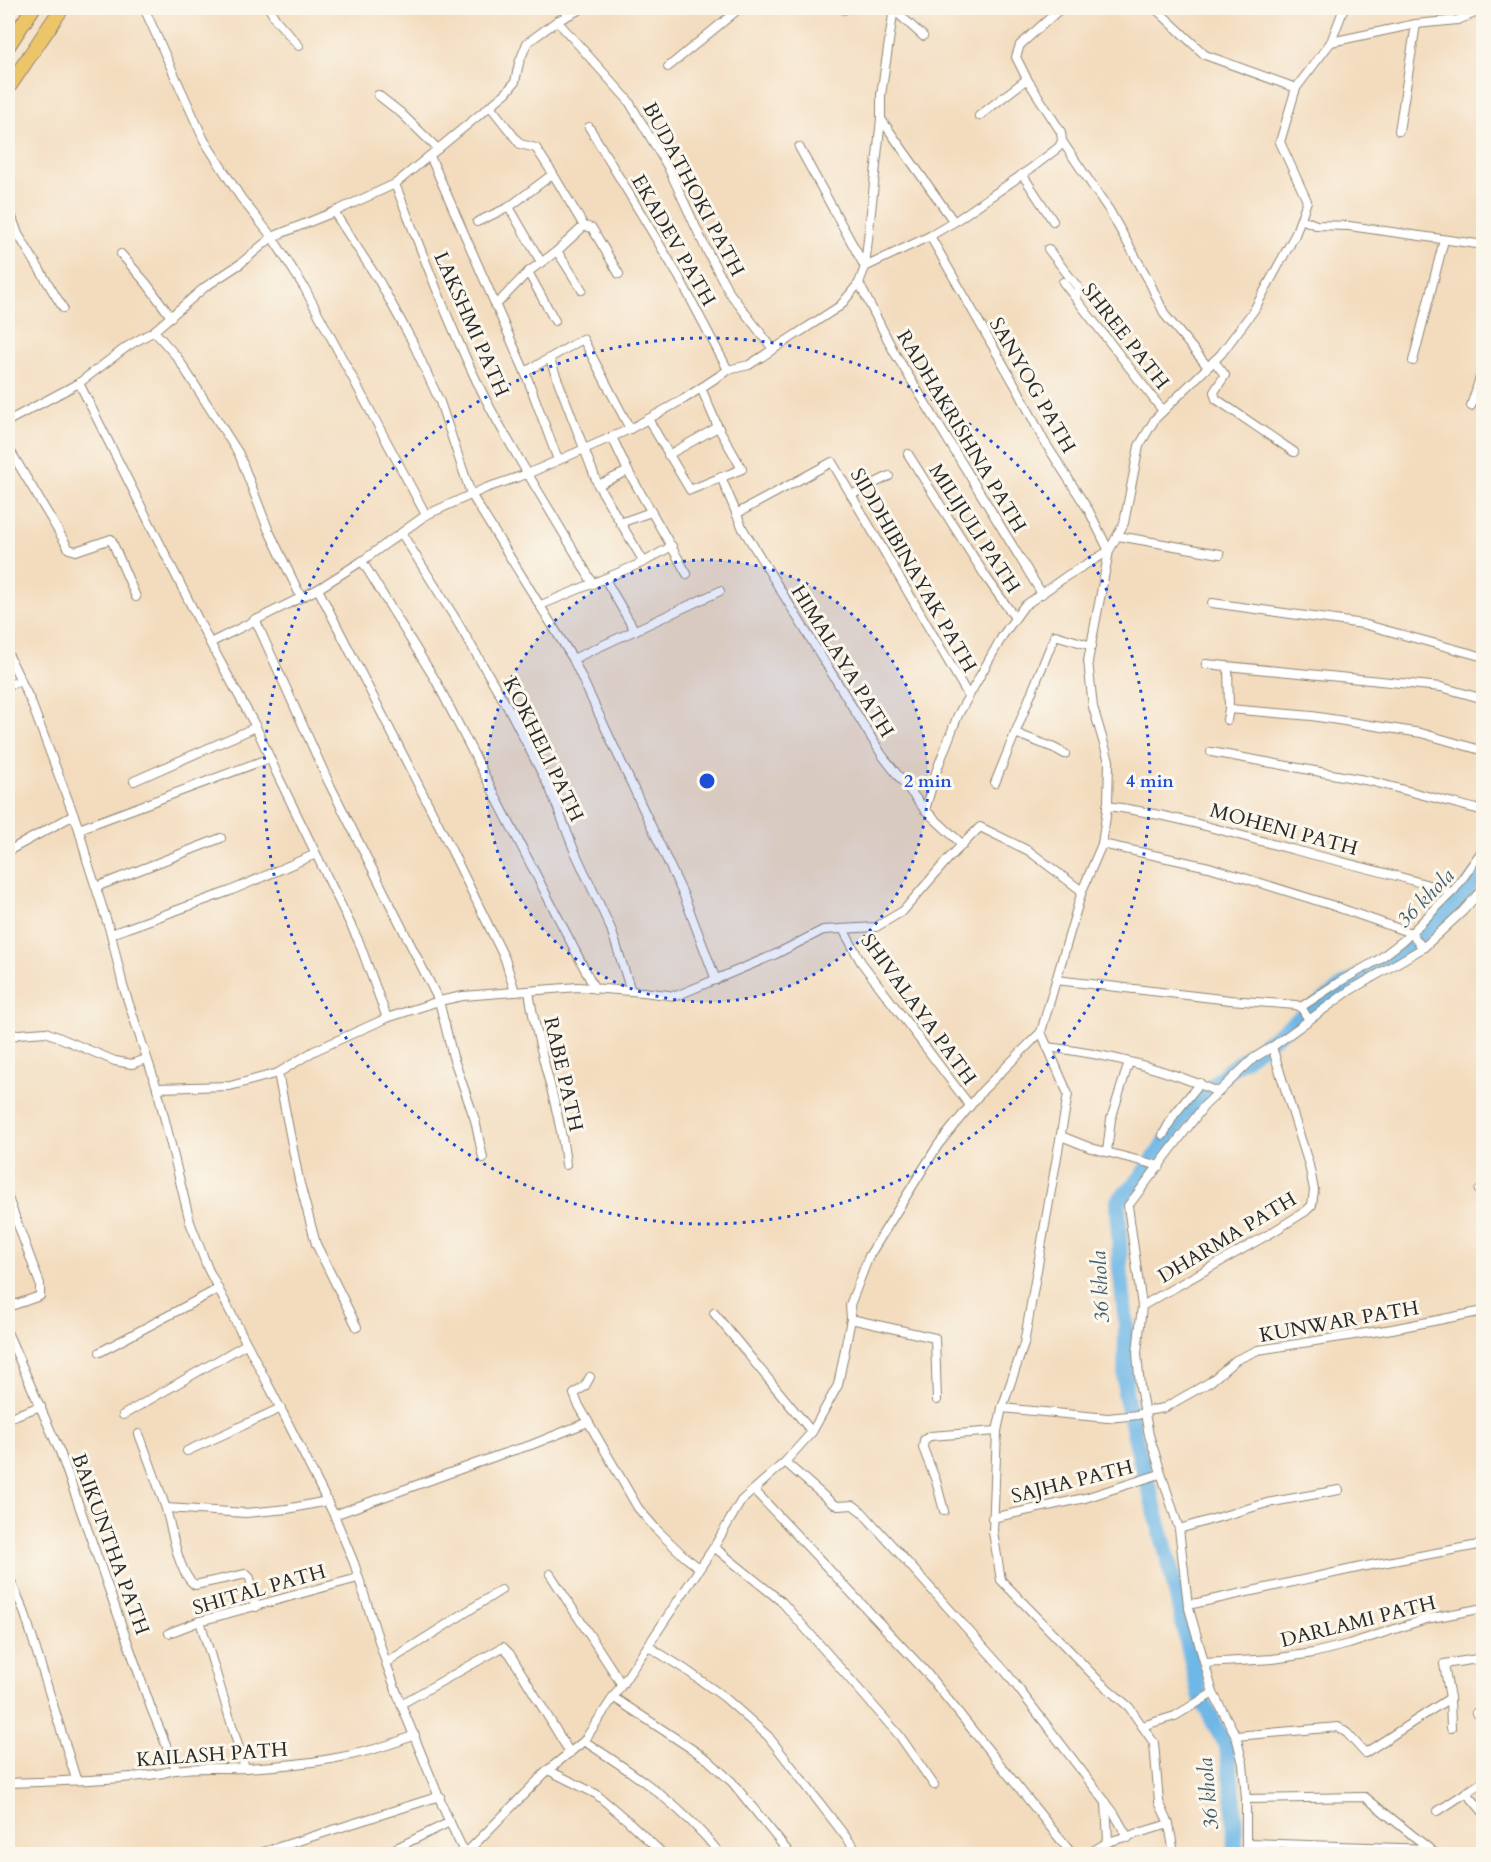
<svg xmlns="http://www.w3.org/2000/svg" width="1491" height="1862" font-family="Cardo,serif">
<rect width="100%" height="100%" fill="#fbf7ec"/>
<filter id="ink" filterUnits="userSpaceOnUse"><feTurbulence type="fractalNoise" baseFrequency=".0167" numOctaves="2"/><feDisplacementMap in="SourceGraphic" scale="12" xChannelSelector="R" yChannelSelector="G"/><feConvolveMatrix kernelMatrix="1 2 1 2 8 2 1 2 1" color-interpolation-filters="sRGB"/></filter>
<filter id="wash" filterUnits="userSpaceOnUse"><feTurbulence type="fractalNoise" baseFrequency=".008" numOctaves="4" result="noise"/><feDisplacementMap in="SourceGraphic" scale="24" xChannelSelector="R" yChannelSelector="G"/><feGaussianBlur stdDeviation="1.35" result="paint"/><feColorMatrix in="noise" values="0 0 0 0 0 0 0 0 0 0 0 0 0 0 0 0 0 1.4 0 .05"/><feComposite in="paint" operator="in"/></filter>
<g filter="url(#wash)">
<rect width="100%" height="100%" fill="#f3dcbe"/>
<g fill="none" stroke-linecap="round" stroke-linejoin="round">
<polyline stroke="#6eb7e6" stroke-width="16" points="1235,1854 1234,1803 1227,1748 1199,1694 1168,1558 1139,1453 1125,1393 1126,1325 1120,1266 1118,1201 1141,1178 1184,1115 1228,1071 1346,984 1406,949 1452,907 1484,868"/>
</g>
</g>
<g filter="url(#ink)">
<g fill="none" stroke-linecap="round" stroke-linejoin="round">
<defs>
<g id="minor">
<polyline points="144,8 204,140 241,198 272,237 334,212 395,184 506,93 515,82 519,63 527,43 557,21 583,8"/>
<polyline points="269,8 276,20 299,46"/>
<polyline points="842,8 844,10"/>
<polyline points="894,10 923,36"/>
<polyline points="557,21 628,100 668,167 704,245 729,292 773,349"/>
<polyline points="1331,42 1416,24 1458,20 1484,9"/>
<polyline points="668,67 740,8"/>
<polyline points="1296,88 1331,42 1344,8"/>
<polyline points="378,95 401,113 438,149"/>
<polyline points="979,116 1027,79"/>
<polyline points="881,119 954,222"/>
<polyline points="589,127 679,277 728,370"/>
<polyline points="1399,131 1416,24"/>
<polyline points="1062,141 1109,210 1148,279 1165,315 1208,367"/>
<polyline points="799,147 865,267"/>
<polyline points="430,156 525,372 558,460"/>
<polyline points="553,174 584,226 592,228 619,274"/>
<polyline points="1022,174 1053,221"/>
<path d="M395 184C424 256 450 329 485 398 518 462 558 521 593 584"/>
<polyline points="8,206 18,234 63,308"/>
<polyline points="509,207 541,262"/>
<polyline points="334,212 379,281 412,341 440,402 471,494 573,659 684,896 716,980"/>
<polyline points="1301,219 1316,225 1349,226 1484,245"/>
<polyline points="477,222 509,207 553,174 536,148 520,144 490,106"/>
<polyline points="1048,249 1080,290 1075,297"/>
<polyline points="557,251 582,290"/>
<polyline points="121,254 147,284 171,317"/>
<polyline points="865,267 881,119 881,95 894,8"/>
<polyline points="528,272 555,321"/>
<polyline points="1063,282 1163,411"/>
<polyline points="859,283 894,352 1042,594"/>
<polyline points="495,306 528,272 557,251 584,226"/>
<polyline points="154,331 177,357 239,454 268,529 301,597"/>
<polyline points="550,360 598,485 644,562"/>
<polyline points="1214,361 1225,375 1214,392 1216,399 1294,452"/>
<polyline points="1413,361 1444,240"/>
<polyline points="525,372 583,339 630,429"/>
<polyline points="79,383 210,643 256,727 277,774 359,942 387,1018"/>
<polyline points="1471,406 1484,365"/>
<polyline points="648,419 690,490 742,469 718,427 701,388"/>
<polyline points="8,421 79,383 128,346 154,331 205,287 240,264 272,237 304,287 426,515"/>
<polyline points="612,437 628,471 687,574"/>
<polyline points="8,447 69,549 76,551 111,539 136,597"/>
<polyline points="908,454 986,577 1015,618"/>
<polyline points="668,455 718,427"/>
<polyline points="721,477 743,529 882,755 925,810 963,845"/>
<polyline points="598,485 628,471"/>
<polyline points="851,495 889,476"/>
<polyline points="736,514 832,462 968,695"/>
<polyline points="620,523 651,512"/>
<polyline points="402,534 455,618 511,713 551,791 574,850 611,929 631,991"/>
<polyline points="1118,536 1220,554"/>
<polyline points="362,561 436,681 595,989"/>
<polyline points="605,579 635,631"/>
<polyline points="318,589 443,833 505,959 515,992"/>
<polyline points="1212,603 1363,624 1484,657"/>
<polyline points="541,605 644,562 672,546"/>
<polyline points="255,619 328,781 439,1001 453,1057 475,1120 483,1158"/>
<polyline points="210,643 318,589 362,561 426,515 486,488 527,474 630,429 684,399 728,370 749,365 840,306 859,283 865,267 930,236 954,222 1033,167 1059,147 1062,141 1061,132 1027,79 1016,57 1020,45 1061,8"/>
<polyline points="8,654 31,702 79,829 87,860 111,934 123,986 157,1088 190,1222 208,1269 286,1419 334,1515 354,1563 386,1663 401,1704 445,1812 465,1854 548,1770 584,1741 714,1547 741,1501 785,1462 812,1432 838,1385 851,1319 850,1305 869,1256 938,1145 983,1090 1041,1032 1082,891 1102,844 1108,802 1109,761 1093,707 1088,661 1109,551 1124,523 1139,446 1155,419 1221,354 1254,310 1295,235 1307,201 1280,142 1296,88 1205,55 1155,8"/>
<polyline points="573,659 720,591"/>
<polyline points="1206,664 1441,687 1484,699"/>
<polyline points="8,686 21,680"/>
<polyline points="1229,709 1312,716 1421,733 1484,751"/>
<polyline points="1227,720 1229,709 1228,667"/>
<polyline points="1015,733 1054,748 1065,754"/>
<polyline points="1211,752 1370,781 1484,811"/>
<polyline points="134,781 256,727"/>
<polyline points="995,783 1055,635 1092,646"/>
<path d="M1107 806C1171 814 1232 834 1295 850 1348 864 1400 875 1451 892"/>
<polyline points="925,810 936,772 958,715 1003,635 1024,606 1068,575 1109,551 1089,511 1044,441 1019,392 930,236"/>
<polyline points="79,829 270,758"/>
<polyline points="1102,844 1209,867 1331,905 1411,933 1423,948"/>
<polyline points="8,851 74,815"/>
<polyline points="96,887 221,838"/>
<polyline points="843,929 861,962 970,1106"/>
<polyline points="111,934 230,891 316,854"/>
<polyline points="1056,980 1230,1000 1296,1005 1301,1007 1309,1020"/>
<path d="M529 991C537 1050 560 1106 566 1165"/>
<polyline points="1301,1007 1339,982 1378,960 1404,940 1455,889 1484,848"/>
<polyline points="1041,1032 1068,1094 1024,1344 1002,1408 997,1431 993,1532 1001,1580 1100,1682 1129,1707 1154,1743 1159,1802 1169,1824 1174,1854"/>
<polyline points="8,1038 19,1034 46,1032 115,1061 132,1064 146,1059"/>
<path d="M1047 1047C1106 1054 1164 1068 1218 1092"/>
<polyline points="278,1073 299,1180 316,1244 357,1327"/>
<polyline points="157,1088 230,1086 278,1073 314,1051 387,1018 439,1001 463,996 578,987 643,992 676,996 774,955 823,930 876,927 903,911 949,858 980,827 1029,851 1082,891"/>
<polyline points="1163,1135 1174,1115 1200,1083"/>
<polyline points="1061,1136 1091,1148 1160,1166"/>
<polyline points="1107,1152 1111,1119 1129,1062"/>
<polyline points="1479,1191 1484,1190"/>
<polyline points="8,1198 40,1284 40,1296 8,1307"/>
<polyline points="1142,1306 1271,1233 1306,1211 1312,1205 1314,1190 1309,1165 1272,1047"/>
<polyline points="714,1313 812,1432"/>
<polyline points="851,1319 935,1338 937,1400"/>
<polyline points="8,1334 60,1452 151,1708 176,1769"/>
<polyline points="100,1352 218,1289"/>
<polyline points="590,1377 585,1386 574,1394 578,1404 638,1508 656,1529 685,1557 698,1567"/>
<polyline points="1002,1408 1108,1418 1138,1415 1146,1411 1164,1408 1210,1382 1236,1360 1258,1350 1392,1329 1484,1311"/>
<polyline points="123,1415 246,1344"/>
<polyline points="8,1418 41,1406"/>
<path d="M139 1434C148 1458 157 1482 165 1506 172 1526 177 1573 195 1585L246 1574 250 1578 256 1607"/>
<polyline points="187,1451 281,1408"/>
<polyline points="785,1462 832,1503 838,1506 853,1505 862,1512 1005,1671 1114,1813 1128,1838"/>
<polyline points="754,1490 925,1671 1072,1854"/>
<polyline points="166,1508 246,1513 287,1509 327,1501"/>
<polyline points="944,1511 936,1481 923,1448 924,1440 930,1436 997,1431"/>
<polyline points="334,1515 502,1454 531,1445 588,1422"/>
<polyline points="992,1518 1085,1498 1160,1474"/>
<polyline points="1179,1529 1267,1503 1339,1490"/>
<polyline points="714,1547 782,1602 899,1735 934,1785"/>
<polyline points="550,1574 622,1685"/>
<polyline points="8,1575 24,1611 76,1779"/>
<polyline points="1188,1605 1366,1566 1484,1544"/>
<polyline points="200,1621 245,1768"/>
<polyline points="169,1633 200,1621 358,1578"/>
<polyline points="648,1646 686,1670 724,1697 768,1736 859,1854"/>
<polyline points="386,1663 501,1590"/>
<polyline points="1205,1663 1273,1659 1313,1653 1349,1644 1426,1619 1484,1608"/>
<polyline points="613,1697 707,1759 732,1782 790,1854"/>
<polyline points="401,1704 503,1647 510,1654 570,1753"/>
<polyline points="1476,1713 1484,1712"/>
<polyline points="1142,1726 1175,1716 1213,1693"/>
<polyline points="1451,1728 1450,1698 1444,1664 1484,1658"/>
<polyline points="1236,1736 1338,1727 1347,1733 1365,1753 1450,1698"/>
<path d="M584 1741C634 1773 684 1807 720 1854"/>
<polyline points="548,1770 596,1794 628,1821 663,1854"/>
<path d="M8 1783C58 1781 113 1781 163 1773 167 1772 172 1770 176 1770 198 1766 222 1769 245 1768 303 1765 360 1758 415 1735"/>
<polyline points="1466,1792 1484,1813"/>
<polyline points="1246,1799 1365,1797 1436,1854"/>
<polyline points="1106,1802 1108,1842"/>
<polyline points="1438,1811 1484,1781"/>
<polyline points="1247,1843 1429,1849"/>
<polyline points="1483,1853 1484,1853"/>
<polyline points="257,1854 440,1796"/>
<polyline points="384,1854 450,1822"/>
<polyline points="1088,1854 1108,1842 1169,1824"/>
<polyline points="1246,1854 1246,1799 1243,1764 1236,1736 1213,1693 1188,1605 1179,1529 1149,1435 1140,1387 1137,1353 1142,1306 1128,1206 1204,1106 1254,1058 1272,1047 1349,991 1423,948 1463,911 1484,887"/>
</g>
<g id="trunk">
<polyline points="8,46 33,8"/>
<polyline points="8,88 62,8"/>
</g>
</defs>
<use href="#minor" stroke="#8f8474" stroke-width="10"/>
<use href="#trunk" stroke="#8f8474" stroke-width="16"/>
<use href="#minor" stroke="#fff" stroke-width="8"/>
<use href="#trunk" stroke="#edc569" stroke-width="14"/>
</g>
</g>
<circle cx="707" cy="781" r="221" fill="#1d4ed8" fill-opacity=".12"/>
<g fill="none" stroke="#1d4ed8" stroke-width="3" stroke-dasharray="3 6">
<circle cx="707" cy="781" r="221"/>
<circle cx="707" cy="781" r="443"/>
</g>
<g text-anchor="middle" stroke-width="6" stroke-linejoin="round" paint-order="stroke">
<g font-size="20" fill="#2b2b2b" stroke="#fbf7ec">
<text transform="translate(694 189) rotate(62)" y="7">BUDATHOKI PATH</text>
<text transform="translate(674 240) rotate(60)" y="7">EKADEV PATH</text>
<text transform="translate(472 324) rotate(66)" y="7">LAKSHMI PATH</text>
<text transform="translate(1126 336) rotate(52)" y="7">SHREE PATH</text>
<text transform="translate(1033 385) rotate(60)" y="7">SANYOG PATH</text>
<text transform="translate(962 431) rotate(59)" y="7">RADHAKRISHNA PATH</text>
<text transform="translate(975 528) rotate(57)" y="7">MILIJULI PATH</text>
<text transform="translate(914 570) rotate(60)" y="7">SIDDHIBINAYAK PATH</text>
<text transform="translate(843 661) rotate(58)" y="7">HIMALAYA PATH</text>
<text transform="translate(544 749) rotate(64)" y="7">KOKHELI PATH</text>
<text transform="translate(1284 829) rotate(15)" y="7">MOHENI PATH</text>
<text transform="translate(919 1009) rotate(54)" y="7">SHIVALAYA PATH</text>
<text transform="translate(564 1074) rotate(77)" y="7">RABE PATH</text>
<text transform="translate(1227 1237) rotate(-31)" y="7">DHARMA PATH</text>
<text transform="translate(1339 1321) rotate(-10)" y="7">KUNWAR PATH</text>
<text transform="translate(1072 1481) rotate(-14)" y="7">SAJHA PATH</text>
<text transform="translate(111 1544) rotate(70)" y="7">BAIKUNTHA PATH</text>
<text transform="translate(259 1589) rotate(-16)" y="7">SHITAL PATH</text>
<text transform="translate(1358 1621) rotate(-14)" y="7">DARLAMI PATH</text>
<text transform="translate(212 1754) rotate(-4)" y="7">KAILASH PATH</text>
</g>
<g font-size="21" font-style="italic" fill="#425c6c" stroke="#fbf7ec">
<text transform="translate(1425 898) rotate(-46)" y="7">36 khola</text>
<text transform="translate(1100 1287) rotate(-93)" y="7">36 khola</text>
<text transform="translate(1208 1794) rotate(-95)" y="7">36 khola</text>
</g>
</g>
<circle cx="707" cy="781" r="9" fill="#1d4ed8" stroke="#fbf7ec" stroke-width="3"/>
<g font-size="18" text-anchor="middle" font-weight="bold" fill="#1d4ed8" stroke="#fbf7ec" stroke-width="6" stroke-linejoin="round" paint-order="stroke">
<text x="928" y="787">2 min</text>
<text x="1150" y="787">4 min</text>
</g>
<rect width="1491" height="1862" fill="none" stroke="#fbf7ec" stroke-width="30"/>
</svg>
